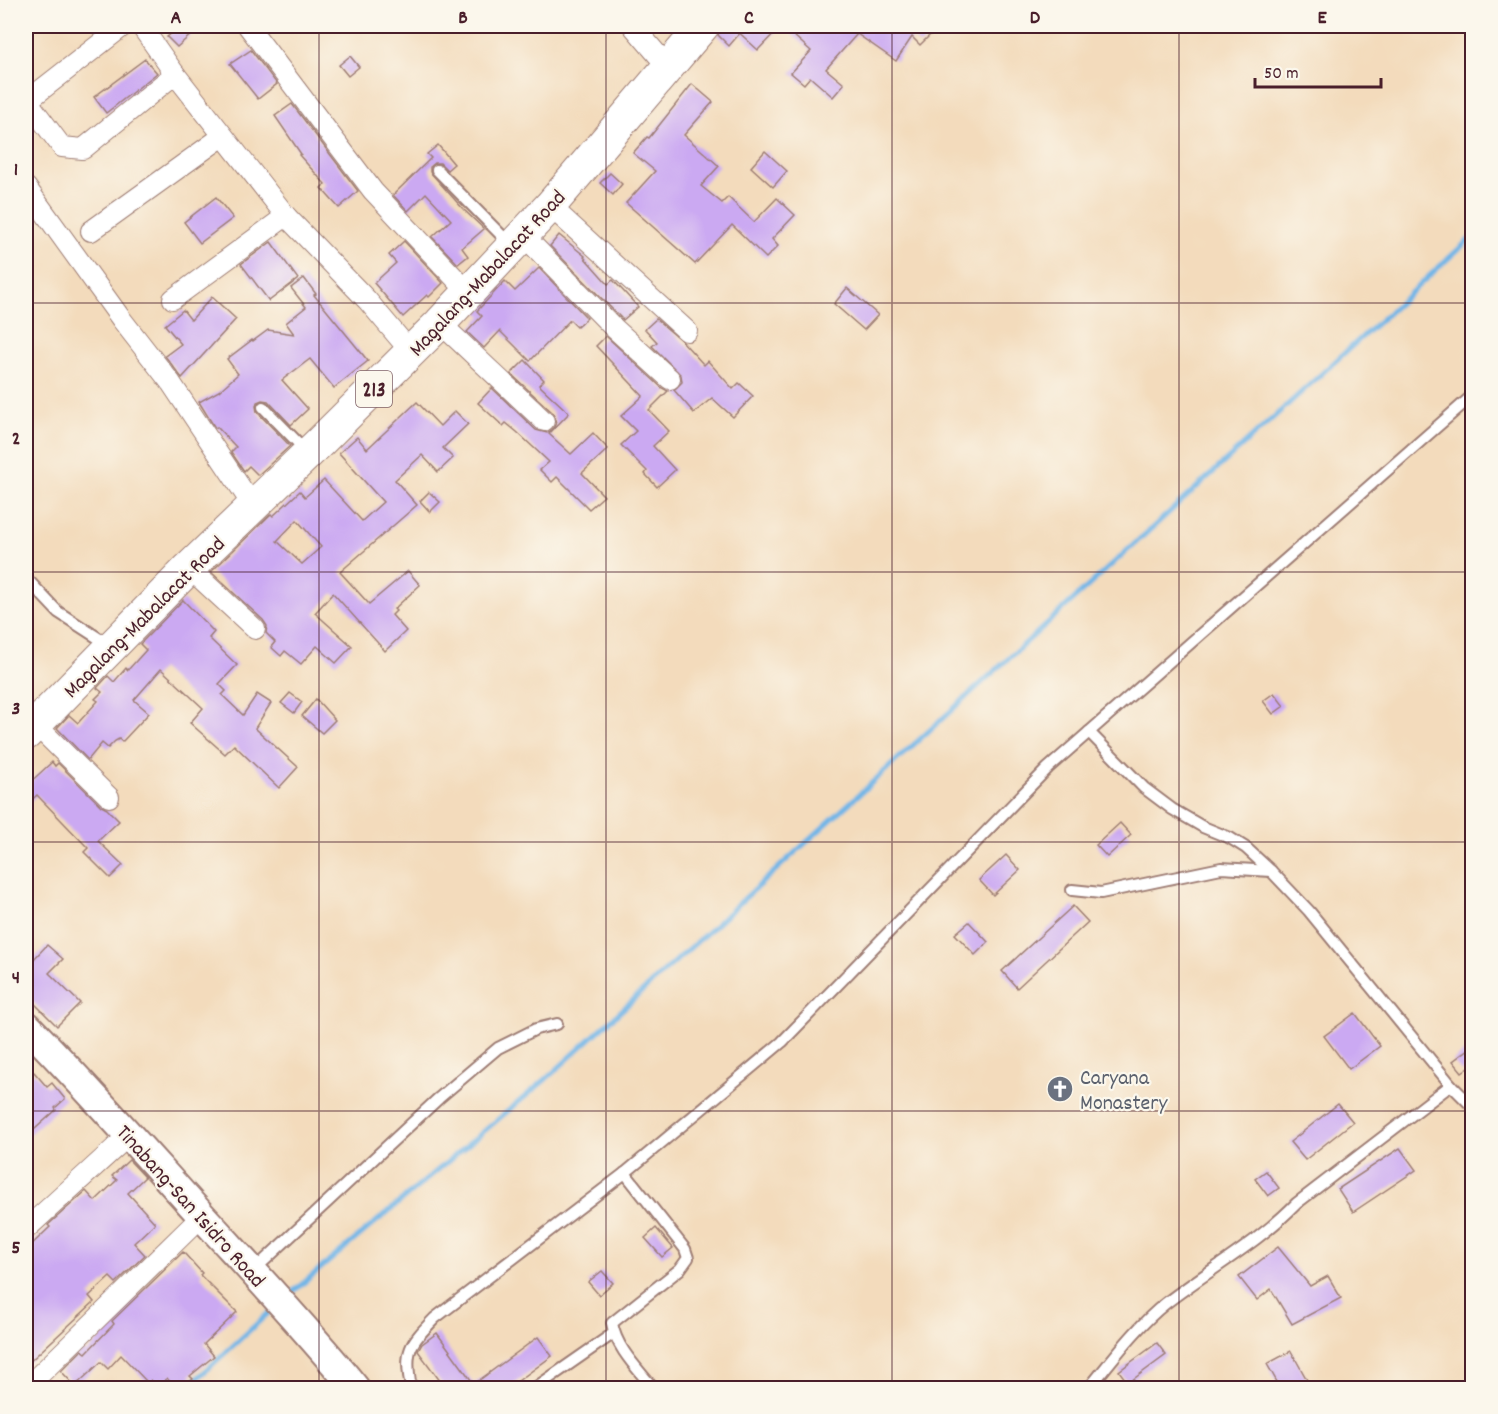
<svg xmlns="http://www.w3.org/2000/svg" width="1498" height="1414" font-family="Dekko,sans-serif">
<rect width="100%" height="100%" fill="#fbf7ec"/>
<filter id="ink" filterUnits="userSpaceOnUse"><feTurbulence type="fractalNoise" baseFrequency=".0167" numOctaves="2"/><feDisplacementMap in="SourceGraphic" scale="12" xChannelSelector="R" yChannelSelector="G"/><feConvolveMatrix kernelMatrix="1 2 1 2 8 2 1 2 1" color-interpolation-filters="sRGB"/></filter>
<filter id="wash" filterUnits="userSpaceOnUse"><feTurbulence type="fractalNoise" baseFrequency=".008" numOctaves="4" result="noise"/><feDisplacementMap in="SourceGraphic" scale="24" xChannelSelector="R" yChannelSelector="G"/><feGaussianBlur stdDeviation="1.35" result="paint"/><feColorMatrix in="noise" values="0 0 0 0 0 0 0 0 0 0 0 0 0 0 0 0 0 1.4 0 .05"/><feComposite in="paint" operator="in"/></filter>
<g filter="url(#wash)">
<rect width="100%" height="100%" fill="#f3dbbc"/>
<g fill="none" stroke-linecap="round" stroke-linejoin="round">
<g stroke="#71b5e7" stroke-width="5">
<polyline points="289,1295 546,1079 1472,237"/>
<polyline points="187,1388 275,1307"/>
</g>
</g>
<g id="blocks">
<g fill="#cba9f2" fill-rule="evenodd">
<polygon points="180,26 201,26 177,47 167,37"/>
<polygon points="720,26 732,26 740,33 729,46 718,35"/>
<polygon points="732,26 781,26 758,50"/>
<polygon points="783,26 939,26 920,45 912,37 896,61 857,34 826,69 844,84 833,97 810,77 804,84 791,73 811,51"/>
<polygon points="251,50 277,84 258,99 230,64"/>
<polygon points="350,56 359,67 348,76 339,65"/>
<polygon points="145,59 157,73 106,113 94,97"/>
<polygon points="692,84 713,102 684,135 719,166 701,186 722,203 728,197 754,222 777,198 795,215 772,239 778,246 766,258 732,225 695,264 626,203 655,171 633,153 647,137 649,138"/>
<polygon points="292,104 358,191 339,208 321,188 325,184 299,155 301,154 275,116"/>
<polygon points="438,145 454,164 447,170 440,163 435,163 430,167 430,172 464,210 484,229 462,248 468,256 458,264 432,237 451,220 426,193 408,211 393,195 431,158 427,154"/>
<polygon points="765,151 787,171 773,187 751,167"/>
<polygon points="610,173 622,184 613,195 600,183"/>
<polygon points="216,197 233,218 200,243 184,222"/>
<polygon points="559,235 585,256 584,257 608,284 613,280 638,307 623,320 550,246"/>
<polygon points="404,241 443,283 429,297 427,295 403,317 374,283 396,263 389,255"/>
<polygon points="271,242 298,279 269,301 241,264"/>
<polygon points="539,268 587,318 577,327 570,320 530,361 500,331 484,348 467,332 482,316 477,311 505,281 515,291"/>
<polygon points="304,278 316,294 314,295 368,361 334,388 310,359 282,380 308,409 291,425 268,401 262,400 257,402 256,406 257,412 290,446 258,475 249,466 244,471 231,452 236,447 217,427 215,428 199,402 219,391 238,374 227,359 252,340 253,341 268,330 294,334 286,323 306,307 291,288"/>
<polygon points="847,288 878,315 864,330 834,304"/>
<polygon points="212,297 236,319 182,378 165,356 181,344 165,325 183,310 191,320"/>
<polygon points="656,319 683,342 704,365 708,361 733,389 739,383 753,396 733,417 712,398 694,413 674,390 682,382 681,375 652,346 657,342 645,329"/>
<polygon points="606,336 662,388 668,391 649,410 669,431 653,446 675,470 657,487 645,474 647,471 621,445 636,431 621,416 643,396 596,346"/>
<polygon points="525,360 544,380 539,385 569,413 549,434 571,454 593,433 608,449 582,473 604,496 589,509 557,477 552,482 540,470 549,462 517,432 506,423 503,426 478,403 492,388 536,430 547,433 552,430 556,423 553,413 511,374"/>
<path d="M417 402 440 426 455 411 468 424 443 448 453 458 438 472 422 455 395 480 417 505 340 572 369 604 408 571 420 585 394 609 396 611 392 615 406 631 385 651 333 593 315 613 352 646 336 663 317 646 301 664 285 651 281 656 271 647 275 642 266 633 267 626 263 620 211 572 271 514 273 516 300 491 305 497 324 480 362 521 383 502 339 453 357 437 367 449ZM297 520 321 547 302 564 277 541Z"/>
<polygon points="429,492 440,502 430,512 420,501"/>
<polygon points="183,600 214,632 209,638 237,665 219,684 226,691 222,695 243,715 257,694 271,703 255,728 298,767 279,788 234,745 225,754 190,723 203,708 161,669 134,700 149,713 122,742 119,739 115,741 108,748 102,743 88,760 57,728 69,715 78,723 98,701 95,699 102,692 97,688 108,676 114,682 126,668 128,670 146,650 140,644"/>
<polygon points="290,693 302,702 294,713 281,703"/>
<polygon points="1274,693 1284,706 1273,714 1263,701"/>
<polygon points="316,699 335,720 322,733 302,716"/>
<polygon points="52,762 55,766 58,763 101,806 107,809 119,821 98,841 123,865 110,878 84,852 88,848 37,795 26,805 26,786"/>
<polygon points="1120,823 1131,835 1107,857 1096,845"/>
<polygon points="1006,855 1020,870 993,895 979,880"/>
<polygon points="1073,906 1088,922 1017,988 1002,971"/>
<polygon points="969,922 988,942 975,955 955,934"/>
<polygon points="47,945 63,959 49,973 80,1003 57,1026 26,995 26,953 33,960"/>
<polygon points="1355,1013 1380,1046 1349,1069 1324,1036"/>
<polygon points="1473,1046 1473,1064 1462,1072 1453,1061"/>
<polygon points="34,1072 47,1087 52,1083 65,1099 55,1108 56,1110 26,1137 26,1080"/>
<polygon points="1338,1104 1353,1122 1305,1160 1290,1142"/>
<polygon points="1400,1148 1416,1170 1353,1212 1338,1189"/>
<polygon points="129,1160 145,1177 128,1193 155,1223 134,1243 145,1255 116,1283 110,1277 89,1296 94,1302 26,1365 26,1250 50,1227 48,1225 86,1191 95,1201 117,1180 112,1176"/>
<polygon points="1266,1171 1279,1188 1268,1196 1255,1179"/>
<polygon points="656,1228 673,1248 662,1257 645,1238"/>
<polygon points="1278,1247 1310,1286 1328,1276 1341,1298 1292,1324 1271,1289 1257,1300 1239,1277"/>
<polygon points="183,1252 202,1273 200,1275 237,1312 204,1344 214,1356 190,1376 193,1379 182,1389 176,1389 167,1378 158,1387 151,1380 148,1383 121,1355 108,1369 101,1362 75,1386 61,1371 82,1350 86,1353 114,1324 112,1321"/>
<polygon points="602,1271 613,1283 599,1295 588,1282"/>
<polygon points="437,1333 474,1384 538,1337 552,1356 507,1389 446,1389 418,1351 422,1344"/>
<polygon points="1157,1343 1166,1355 1128,1383 1119,1371"/>
<polygon points="1291,1351 1312,1389 1281,1389 1267,1364"/>
</g>
</g>
</g>
<g filter="url(#ink)">
<use href="#blocks" fill-opacity="0" stroke="#9e7d74" stroke-width="1.5"/>
<g fill="none" stroke-linecap="round" stroke-linejoin="round">
<defs>
<g id="lane">
<polyline points="437,170 510,244"/>
<polyline points="263,407 307,452"/>
<polyline points="26,578 58,612 109,645"/>
<path d="M1089 732 1144 788 1172 809 1203 827 1230 838 1246 848 1271 871 1309 911 1451 1085 1297 1203C1258 1243 1210 1269 1166 1303 1136 1327 1113 1359 1089 1388"/>
<polyline points="1072,890 1101,893 1221,868 1271,871"/>
<polyline points="1451,1085 1472,1106"/>
<path d="M625 1173 685 1249 688 1258 680 1269 612 1323C616 1348 638 1369 653 1388"/>
<polyline points="253,1271 439,1098 498,1048 536,1029 557,1024"/>
<path d="M411 1388C404 1350 409 1345 435 1318L625 1173 782 1042 1048 768 1472 396"/>
<polyline points="535,1388 614,1333"/>
</g>
<g id="street">
<polyline points="141,26 175,74 286,216 367,300 411,352"/>
<polyline points="248,26 373,191 468,292"/>
<polyline points="633,26 668,67"/>
<polyline points="26,99 62,147 83,149 175,74"/>
<polyline points="27,101 123,26"/>
<polyline points="26,187 122,320 171,383 253,506"/>
<polyline points="550,206 687,331"/>
<polyline points="91,231 223,136"/>
<polyline points="522,234 613,327 670,379"/>
<polyline points="173,299 286,216"/>
<polyline points="440,323 544,421"/>
<polyline points="189,568 255,629"/>
<polyline points="35,724 109,797"/>
<polyline points="26,1229 129,1135"/>
<polyline points="26,1388 202,1216"/>
</g>
<path id="secondary" d="M26 1025C86 1086 143 1151 201 1215 253 1272 306 1328 355 1388"/>
<polyline id="primary" points="26,734 189,568 320,442 440,323 550,206 703,26"/>
</defs>
<use href="#lane" stroke="#9e7d74" stroke-width="14"/>
<use href="#street" stroke="#9e7d74" stroke-width="22"/>
<use href="#secondary" stroke="#9e7d74" stroke-width="32"/>
<use href="#primary" stroke="#9e7d74" stroke-width="34"/>
<use href="#lane" stroke="#fff" stroke-width="10"/>
<use href="#street" stroke="#fff" stroke-width="20"/>
<use href="#secondary" stroke="#fff" stroke-width="28"/>
<use href="#primary" stroke="#fff" stroke-width="32"/>
</g>
</g>
<path fill="none" stroke="#4a1f2b" stroke-width="1.5" stroke-opacity="0.55" d="M319 26V1388M606 26V1388M892 26V1388M1179 26V1388M26 303H1472M26 572H1472M26 842H1472M26 1111H1472"/>
<defs>
<symbol id="church-disc" viewBox="-11 -11 22 22"><circle r="9.5" fill="#6b7280" stroke="#fbf7ec"/><path d="M-1.2-6h2.4v3.5h3.3v2.4h-3.3V6h-2.4V-.1h-3.3v-2.4h3.3Z" fill="#fff"/></symbol>
</defs>
<g fill-rule="evenodd">
<use href="#church-disc" x="1045" y="1074" width="30" height="30"/>
</g>
<g text-anchor="middle" stroke-width="4.5" stroke-linejoin="round" paint-order="stroke">
<rect fill="#fbf7ec" stroke="#7f6065" stroke-width="1.5" x="356" y="371" width="36" height="36" rx="4.5"/>
<g font-size="21" font-weight="bold" fill="#4a1f2b">
<text x="374" y="396">213</text>
</g>
<g font-size="22" fill="#4a1f2b" stroke="#fbf7ec">
<text transform="translate(486 272) rotate(-47)" y="8">Magalang-Mabalacat Road</text>
<text transform="translate(143 616) rotate(-45)" y="8">Magalang-Mabalacat Road</text>
<text transform="translate(192 1205) rotate(48)" y="8">Tinabang-San Isidro Road</text>
</g>
<g font-size="22" fill="#5b616d" stroke="#fbf7ec" text-anchor="start">
<text x="1080" y="1084">Caryana<tspan x="1080" dy="25">Monastery</tspan></text>
</g>
</g>
<rect width="1498" height="1414" fill="none" stroke="#fbf7ec" stroke-width="66"/>
<path d="M1255 78v9h126v-9" fill="none" stroke="#4a1f2b" stroke-width="3"/>
<text x="1264" y="78" font-size="18" fill="#4a1f2b" stroke="#fbf7ec" stroke-width="4.5" paint-order="stroke">50 m</text>
<rect x="33" y="33" width="1432" height="1348" fill="none" stroke="#4a1f2b" stroke-width="2"/>
<g font-size="20" text-anchor="middle" font-weight="bold" fill="#4a1f2b">
<text x="176" y="23">A</text>
<text x="463" y="23">B</text>
<text x="749" y="23">C</text>
<text x="1035" y="23">D</text>
<text x="1322" y="23">E</text>
<text x="16" y="175">1</text>
<text x="16" y="444">2</text>
<text x="16" y="714">3</text>
<text x="16" y="983">4</text>
<text x="16" y="1253">5</text>
</g>
</svg>
